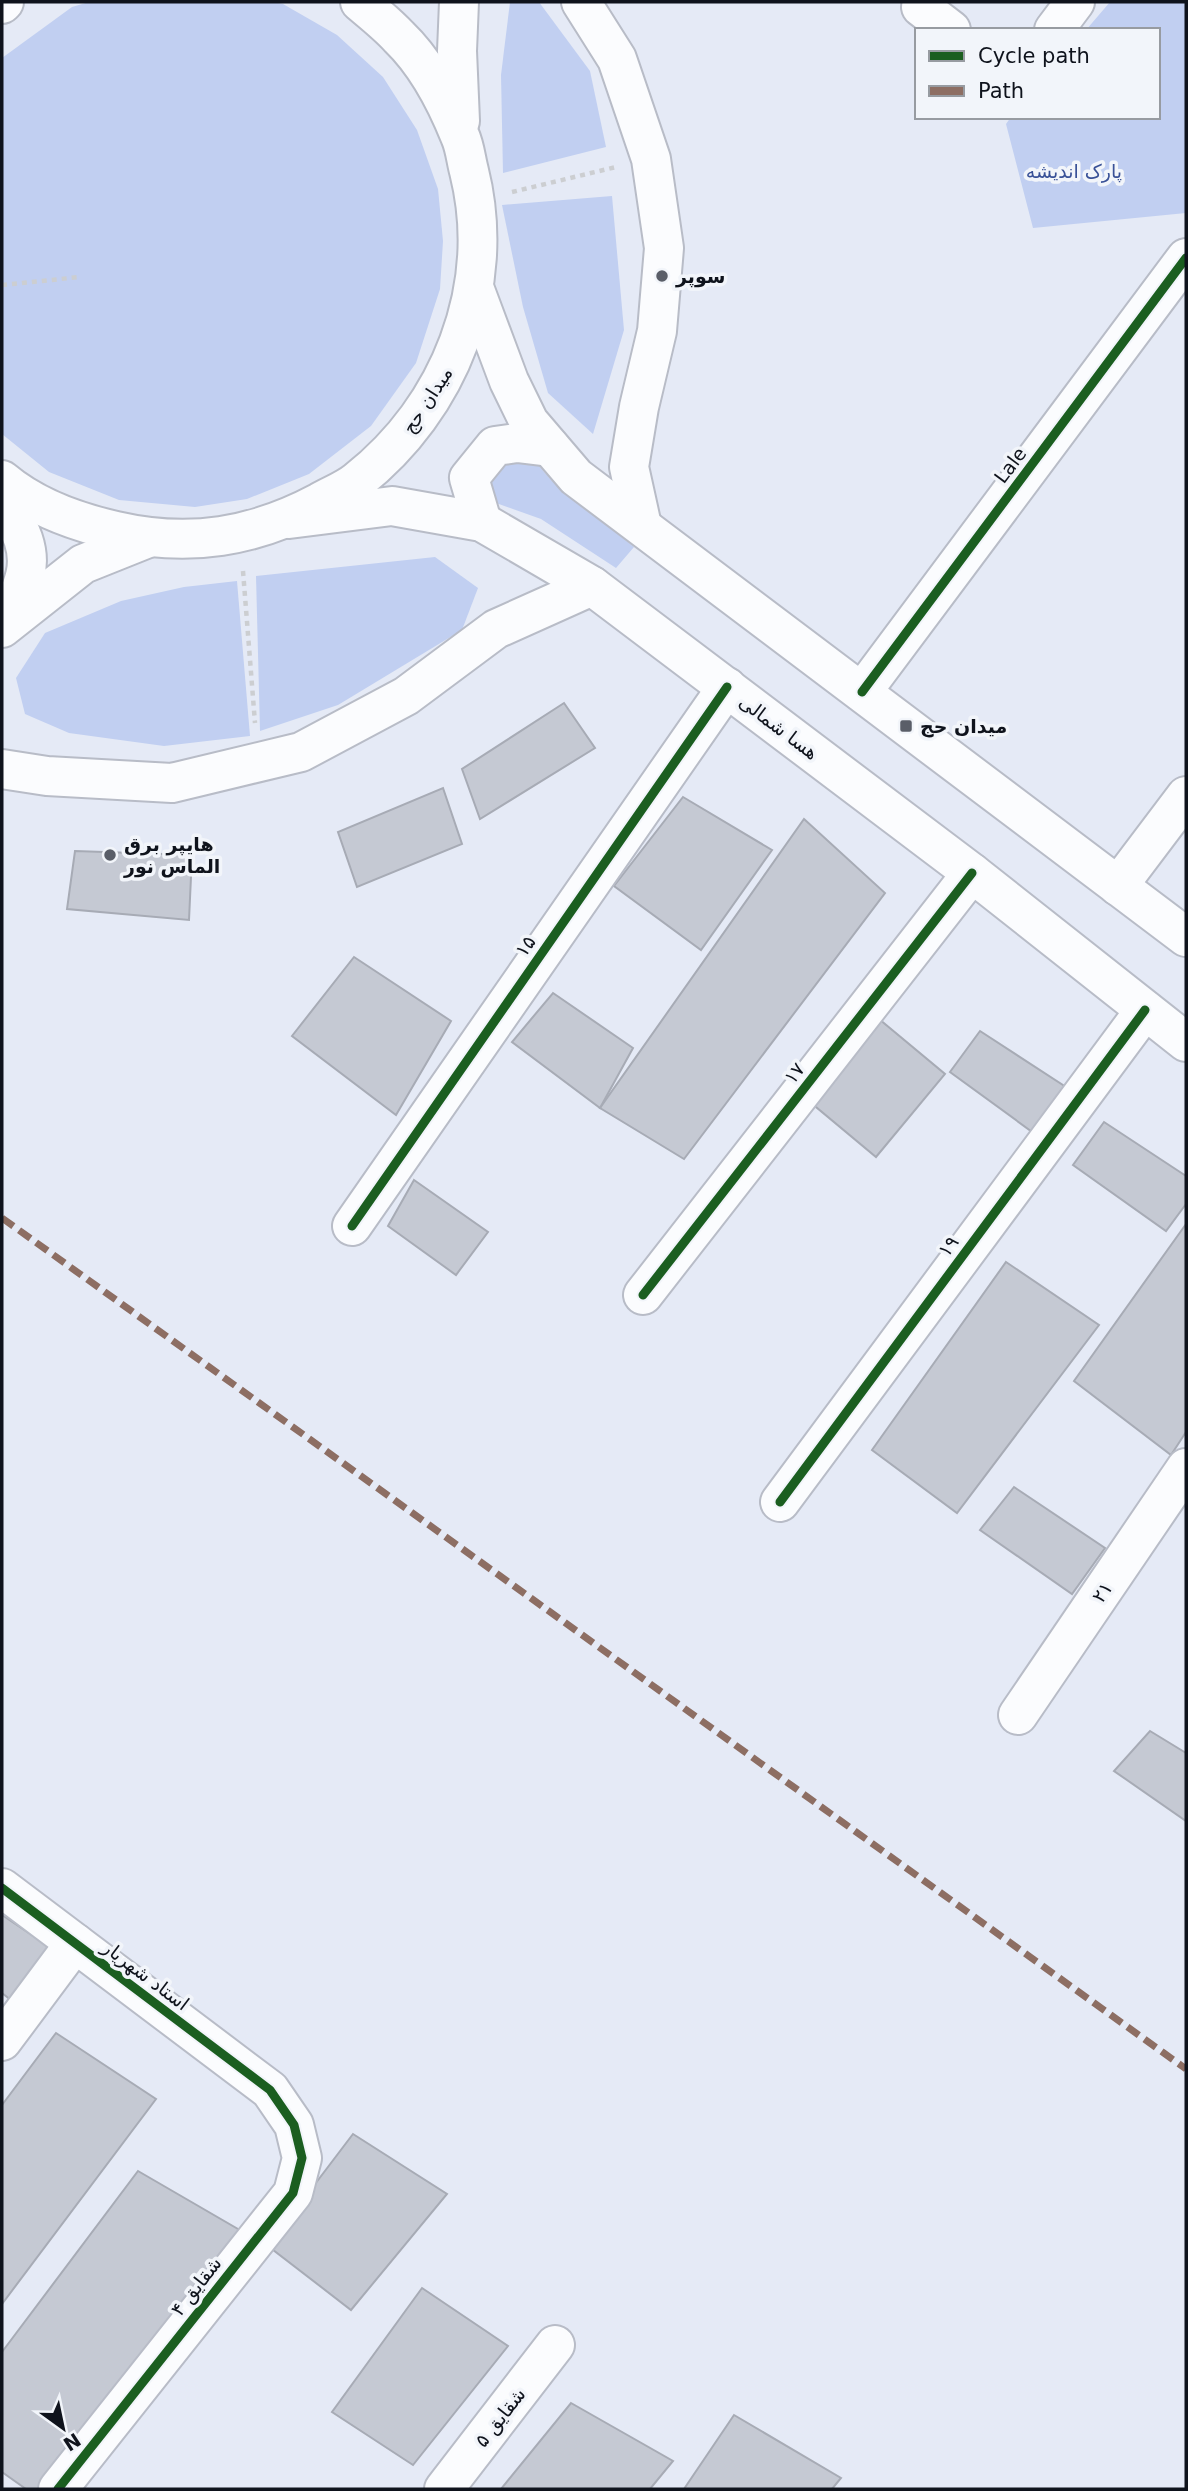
<svg xmlns="http://www.w3.org/2000/svg" width="1188" height="2491" font-family="'DejaVu Sans','Noto Naskh Arabic',sans-serif">
<rect width="100%" height="100%" fill="#e5eaf6"/>
<g fill="#c1cff1">
<polygon points="89,2 274,2 283,4 337,35 383,77 417,130 438,189 443,241 440,289 416,363 371,426 309,474 247,499 195,507 119,500 49,472 2,434 2,58 72,7"/>
<polygon points="510,2 539,2 590,71 606,147 503,173 501,75"/>
<polygon points="1110,2 1186,2 1186,213 1033,228 1006,124 1011,117 1158,117 1158,30 1086,30"/>
<polygon points="612,196 624,330 593,434 548,393 523,307 502,205"/>
<polygon points="514,456 539,466 552,481 634,547 616,568 541,519 496,503 489,473"/>
<polygon points="435,557 478,588 462,630 338,705 260,731 256,576"/>
<polygon points="237,581 250,736 164,746 69,733 25,714 16,678 45,633 121,601 184,587"/>
</g>
<g fill="#c5c9d3" stroke="#a7abb5" stroke-width="2">
<polygon points="564,703 595,748 480,819 462,769"/>
<polygon points="443,788 462,844 357,887 338,832"/>
<polygon points="683,797 772,850 701,950 614,886"/>
<polygon points="804,819 885,893 684,1159 600,1108"/>
<polygon points="75,851 192,855 189,920 67,909"/>
<polygon points="354,957 451,1021 396,1115 292,1036"/>
<polygon points="553,993 633,1048 600,1108 512,1042"/>
<polygon points="873,1014 945,1074 876,1157 804,1097"/>
<polygon points="980,1031 1069,1089 1035,1134 950,1072"/>
<polygon points="1104,1122 1186,1176 1186,1204 1166,1231 1073,1165"/>
<polygon points="414,1180 488,1232 456,1275 388,1226"/>
<polygon points="1186,1224 1186,1432 1171,1455 1074,1381"/>
<polygon points="1006,1262 1099,1325 957,1513 872,1450"/>
<polygon points="1014,1487 1105,1548 1072,1594 980,1530"/>
<polygon points="1150,1731 1186,1753 1186,1821 1114,1771"/>
<polygon points="2,1915 57,1952 16,2004 2,1993"/>
<polygon points="56,2033 156,2099 2,2304 2,2105"/>
<polygon points="353,2134 447,2194 351,2310 268,2246"/>
<polygon points="138,2171 250,2236 51,2489 26,2489 2,2472 2,2352"/>
<polygon points="422,2288 508,2346 413,2465 332,2412"/>
<polygon points="571,2403 673,2461 650,2489 501,2489"/>
<polygon points="734,2415 841,2478 832,2489 684,2489"/>
</g>
<g fill="none" stroke-linecap="round" stroke-linejoin="round">
<defs>
<g id="minor">
<polyline points="921,7 951,30"/>
<polyline points="1054,30 1075,2"/>
<polyline points="862,692 1186,258"/>
<polyline points="1118,886 1186,796"/>
<polyline points="352,1226 727,687"/>
<polyline points="643,1295 972,873"/>
<polyline points="780,1502 1145,1010"/>
<polyline points="1018,1715 1186,1468"/>
<polyline points="2,1888 270,2090 294,2125 302,2158 293,2193 58,2489"/>
<polyline points="2,2041 75,1943"/>
<polyline points="444,2489 555,2345"/>
</g>
<g id="major">
<polyline points="459,2 457,51 460,121"/>
<polyline points="581,2 617,59 651,159 664,248 657,331 639,407 629,467 642,526"/>
<polyline points="2,4 4,2"/>
<polyline points="475,290 509,381 529,422 576,477 1186,937"/>
<path d="M2 480C34 507 76 522 116 531 190 548 254 537 320 502 332 495 346 490 357 481 450 408 498 287 469 171 466 160 465 147 460 136 446 101 426 63 399 37 387 24 373 13 360 2"/>
<path d="M2 511C22 523 31 553 25 576 21 592 13 608 7 623"/>
<polyline points="289,519 392,506 482,522 592,586 972,873 1186,1042"/>
<polyline points="482,522 469,478 495,446 517,443 550,447"/>
<polyline points="2,628 83,564 148,538"/>
<polyline points="2,769 47,776 172,783 301,752 406,696 496,629 592,586"/>
</g>
</defs>
<use href="#minor" stroke="#b8bcc7" stroke-width="42"/>
<use href="#major" stroke="#b8bcc7" stroke-width="42"/>
<g stroke="#ccced1" stroke-width="4.5" stroke-dasharray="5 5" stroke-linecap="butt">
<polyline points="512,192 616,167"/>
<polyline points="2,285 80,277"/>
<polyline points="243,571 255,723"/>
</g>
<use href="#minor" stroke="#fbfcfe" stroke-width="38"/>
<use href="#major" stroke="#fbfcfe" stroke-width="38"/>
<polyline stroke="#8d6e63" stroke-width="7" stroke-dasharray="14 7" stroke-linecap="butt" points="2,1218 1186,2069"/>
<defs>
<g id="cycleway">
<polyline points="862,692 1186,258"/>
<polyline points="352,1226 727,687"/>
<polyline points="643,1295 972,873"/>
<polyline points="780,1502 1145,1010"/>
<polyline points="2,1888 270,2090 294,2125 302,2158 293,2193 58,2489"/>
</g>
</defs>
<use href="#cycleway" stroke="#f2f5fa" stroke-width="13"/>
<use href="#cycleway" stroke="#1b5e20" stroke-width="9"/>
</g>
<g fill="#5a5e68" stroke="#f2f5fa" stroke-width="2.5">
<circle cx="662" cy="276" r="7"/>
<rect x="899" y="719" width="14" height="14" rx="3.5"/>
<circle cx="110" cy="855" r="7"/>
</g>
<g text-anchor="middle" stroke-width="7" stroke-linejoin="round" paint-order="stroke">
<g font-size="19" fill="#395197" stroke="#f2f5fa">
<text x="1074" y="178">پارک اندیشه</text>
</g>
<g font-size="19" font-weight="bold" fill="#0f131c" stroke="#f2f5fa" text-anchor="start">
<text x="676" y="283">سوپر</text>
<text x="920" y="733">میدان حج</text>
<text x="124" y="851">هایپر برق<tspan x="124" dy="22">الماس نور</tspan></text>
</g>
<g font-size="19" fill="#0f131c" stroke="#f2f5fa">
<text transform="translate(427 400) rotate(-57)" y="7">میدان حج</text>
<text transform="translate(1010 465) rotate(-53)" y="7">Lale</text>
<text transform="translate(779 727) rotate(37)" y="7">هسا شمالی</text>
<text transform="translate(525 946) rotate(-55)" y="7">۱۵</text>
<text transform="translate(794 1073) rotate(-52)" y="7">۱۷</text>
<text transform="translate(948 1246) rotate(-53)" y="7">۱۹</text>
<text transform="translate(1102 1592) rotate(-56)" y="7">۲۱</text>
<text transform="translate(146 1975) rotate(37)" y="7">استاد شهریار</text>
<text transform="translate(196 2286) rotate(-52)" y="7">شقایق ۴</text>
<text transform="translate(500 2417) rotate(-52)" y="7">شقایق ۵</text>
</g>
</g>
<rect width="1188" height="2491" fill="none" stroke="#0f131c" stroke-width="7"/>
<rect x="915" y="28" width="245" height="91" fill="#f2f5fa" stroke="#979ba1" stroke-width="2"/>
<rect x="929" y="51" width="35" height="10" fill="#1b5e20" stroke="#979ba1" stroke-width="2"/>
<text x="978" y="63" font-size="21" fill="#0f131c">Cycle path</text>
<rect x="929" y="86" width="35" height="10" fill="#8d6e63" stroke="#979ba1" stroke-width="2"/>
<text x="978" y="98" font-size="21" fill="#0f131c">Path</text>
<g transform="translate(63 2428) rotate(147)" stroke="#f2f5fa" stroke-width="5" paint-order="stroke">
<path d="M0-5L12 26L0 18L-12 26Z" fill="#0f131c"/>
<text y="-10" font-size="19" font-weight="bold" text-anchor="middle" fill="#0f131c">N</text>
</g>
</svg>
